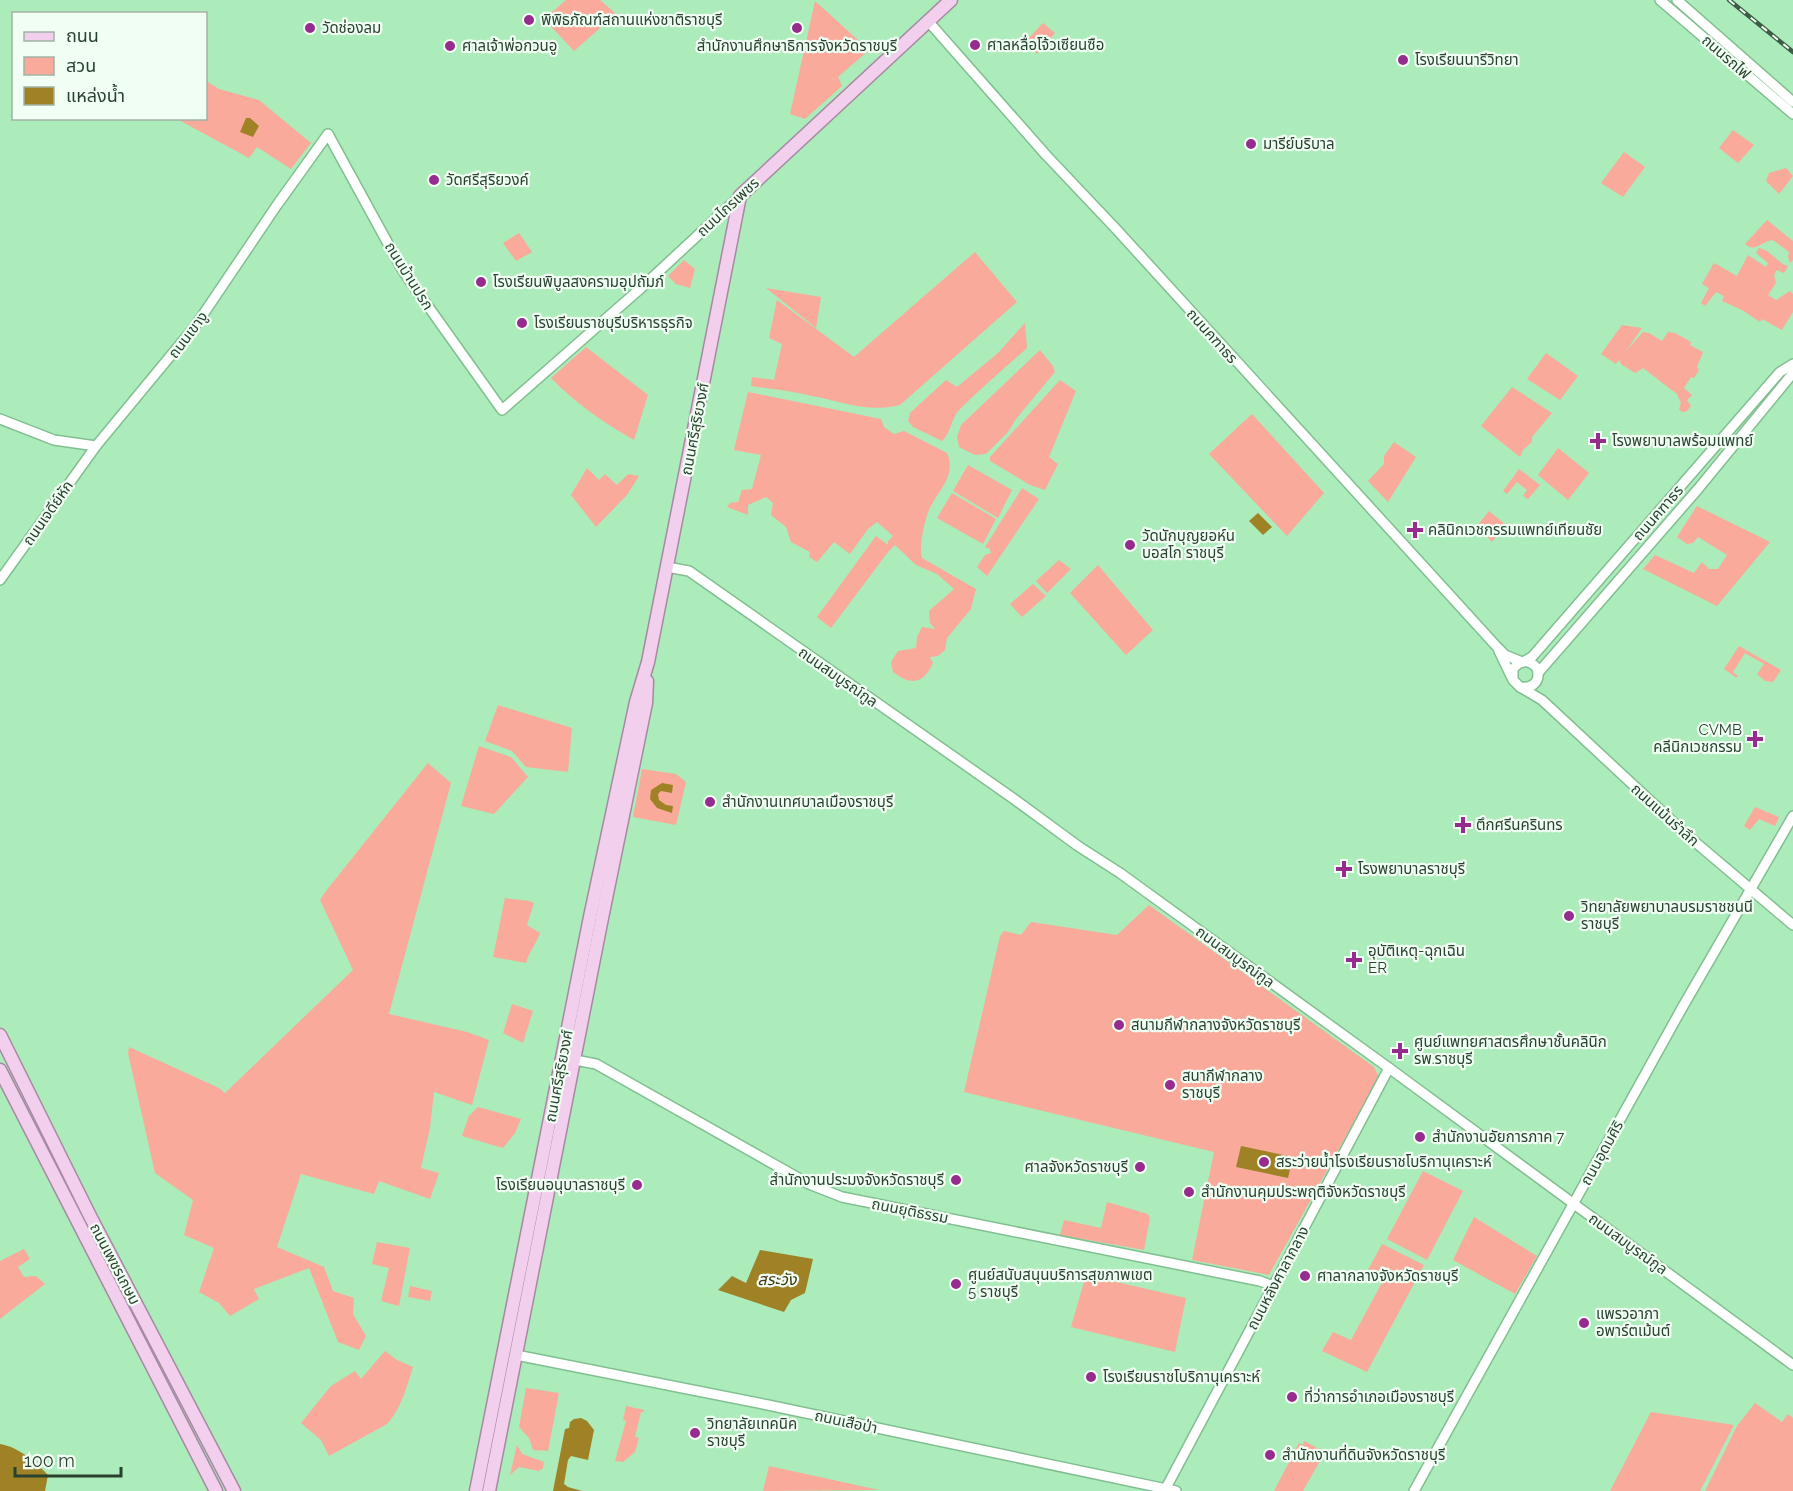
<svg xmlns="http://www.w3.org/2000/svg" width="1793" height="1491" font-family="Raleway,'Noto Sans Thai',sans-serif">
<rect width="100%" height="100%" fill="#acebba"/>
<g fill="#faaa9a">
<polygon points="566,0 600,0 616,14 574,51 544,19"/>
<polygon points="815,1 869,50 838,77 842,86 805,119 790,114"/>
<polygon points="1043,23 1055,33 1037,54 1025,42"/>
<polygon points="206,81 219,89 259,100 311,143 291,169 257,147 249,158 177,119 206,118"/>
<polygon points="1733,130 1754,145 1738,163 1719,148"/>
<polygon points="1624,152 1645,167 1623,197 1601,183"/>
<polygon points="1786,168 1793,176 1779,194 1766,181 1769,173"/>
<path d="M1767 220 1793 241V260L1790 263 1788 257 1789 252 1773 240C1760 242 1755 253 1745 244Z"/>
<polygon points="519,233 532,252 516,261 503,243"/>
<path d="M1759 248C1771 250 1777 263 1788 266L1784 273 1777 270 1774 275 1776 283 1768 295 1776 300 1790 291 1793 294V312L1782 330 1762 319 1760 322 1742 310 1722 301 1724 296 1716 292 1705 306 1701 303 1709 288 1702 284 1714 263 1737 276 1748 255 1766 267 1768 263 1756 253Z"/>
<path d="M975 252 1017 302 900 405C865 413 845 402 812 396 792 391 771 389 751 386L752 377 774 380 782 344 769 338 777 300 854 357Z"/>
<polygon points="684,260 695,269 690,288 676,284 668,276"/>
<polygon points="766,288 821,297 816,328"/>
<path d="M1025 323 1027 348C1005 368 981 388 960 409 951 418 951 433 942 441L913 427 908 421 910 413 946 380 957 387 998 353Z"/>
<polygon points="1622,325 1642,328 1626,351 1643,332 1649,333 1662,341 1668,332 1675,333 1691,342 1690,345 1703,352 1697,367 1699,370 1694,378 1691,377 1684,388 1692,395 1687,400 1691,406 1687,411 1682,412 1679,409 1681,403 1677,394 1643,368 1635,373 1621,364 1619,360 1616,364 1601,354"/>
<path d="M586 347 648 395 634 440C604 423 575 403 551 378Z"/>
<polygon points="1040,350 1053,366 1055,372 1016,419 1008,432 986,454 975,455 959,447 957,437 961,425"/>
<polygon points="1546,353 1578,376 1560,400 1527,379"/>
<polygon points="1060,380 1076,391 1049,457 1058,464 1045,490 1030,485 990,461 990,457"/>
<polygon points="1512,387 1552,413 1532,437 1532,442 1523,450 1520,457 1481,426"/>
<path d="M748 392 881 419 884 427 894 434 904 431 947 453C957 476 938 490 929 510 924 523 919 545 922 558L976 589 971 609 947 638 945 650 938 656 930 657 933 663C923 684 912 686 893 672L891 662 898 651 916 648 917 637 922 627 935 629 930 623 929 611 954 589 937 574 916 565 895 545 888 552 831 628 817 617 876 536 888 545V541L893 536 877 522 868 529 850 554 834 542 817 562 809 557 810 552 791 542 786 527 771 515 773 503 766 497 748 505V515L727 507 730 503 738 502 742 490 752 489 761 455 734 450Z"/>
<polygon points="1252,414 1324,493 1287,536 1209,454"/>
<polygon points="1394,442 1416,457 1388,502 1368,481 1384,464 1384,456"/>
<polygon points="1558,448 1589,473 1568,500 1538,475"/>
<polygon points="968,465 1012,490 998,518 953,491"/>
<polygon points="587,468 599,480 605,474 617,485 628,474 639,476 627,495 596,527 571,495"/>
<polygon points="1519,469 1540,485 1528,499 1523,496 1527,490 1517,482 1507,494 1503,491"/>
<polygon points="1022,488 1039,499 987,576 977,567 985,555 991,553 990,549 985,547"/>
<polygon points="952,493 996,519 983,544 937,518"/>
<polygon points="1697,506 1770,542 1717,606 1643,569 1655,555 1694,573 1702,562 1709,569 1718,569 1727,555 1698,537 1693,543 1687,544 1677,537"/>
<polygon points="1489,511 1506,525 1492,542 1477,526"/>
<polygon points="1059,560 1071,569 1047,593 1036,581"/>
<polygon points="1098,565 1153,630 1126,655 1070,593"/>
<polygon points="1033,584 1046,596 1022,617 1010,604"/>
<polygon points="1739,646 1781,670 1773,682 1765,681 1757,674 1764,664 1745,653 1733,672 1738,676 1737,678 1724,669"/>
<polygon points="498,705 572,728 568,772 526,767 512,751 485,741"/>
<polygon points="479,746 511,757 528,777 494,814 461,806"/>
<polygon points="428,763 451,783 389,1014 467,1032 489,1040 472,1105 434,1092 430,1128 421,1168 439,1173 430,1199 379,1181 374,1194 301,1174 277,1247 324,1267 333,1291 354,1298 353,1314 366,1336 359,1350 338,1342 309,1268 254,1289 259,1299 230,1316 219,1303 199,1292 214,1248 184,1235 193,1200 155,1173 128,1053 129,1047 219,1088 225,1093 353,970 320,900 326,891"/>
<polygon points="642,769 676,774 686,782 676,825 633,817"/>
<polygon points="1755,807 1779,817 1775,826 1759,819 1750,830 1744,826"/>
<path d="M505 898 529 901 534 903 527 925 540 933C536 944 529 952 526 963L493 957Z"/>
<polygon points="1149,905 1374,1067 1379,1077 1269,1275 1192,1260 1214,1152 964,1092 1000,936 1004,931 1021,935 1031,922 1117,935"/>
<polygon points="512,1004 533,1011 523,1043 503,1033"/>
<polygon points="478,1107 521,1119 515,1133 503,1148 462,1136 469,1116"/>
<polygon points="1423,1171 1463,1191 1427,1260 1387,1239"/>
<polygon points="1107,1202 1148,1214 1150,1218 1144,1250 1060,1235 1064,1220 1101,1228"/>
<polygon points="1474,1217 1537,1256 1515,1294 1453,1260"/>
<polygon points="377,1242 410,1248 399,1306 381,1301 389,1268 372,1264"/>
<polygon points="1382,1244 1424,1265 1367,1372 1322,1351 1333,1332 1351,1340 1384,1279 1368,1270"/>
<polygon points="24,1249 30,1259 18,1267 24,1277 36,1276 45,1284 0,1319 0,1261"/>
<polygon points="1086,1275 1186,1298 1175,1352 1071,1327"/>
<polygon points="410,1286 432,1291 430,1301 408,1297"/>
<path d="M385 1351 397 1360 413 1367C407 1386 401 1409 387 1424L329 1456 321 1440 301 1423 331 1386 355 1371 361 1379Z"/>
<polygon points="526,1388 559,1393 548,1451 533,1450 529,1438 519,1427"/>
<polygon points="1755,1403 1782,1422 1788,1414 1793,1418 1793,1491 1705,1491 1737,1426"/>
<polygon points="626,1406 644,1410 644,1412 641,1412 635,1437 639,1438 635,1452 623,1462 615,1461 626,1421 623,1420"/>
<polygon points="1651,1412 1734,1425 1700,1491 1610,1491"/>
<polygon points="1304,1441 1325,1452 1303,1491 1274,1491 1299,1443 1303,1445"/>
<polygon points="517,1445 522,1454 544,1462 543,1468 539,1471 519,1467 510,1475"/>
<polygon points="769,1466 879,1490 763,1491"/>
</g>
<g fill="#9f8226">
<polygon points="246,118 250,118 259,126 253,137 240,132"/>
<polygon points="1258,513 1272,527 1263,535 1249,521"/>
<polygon points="662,783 673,785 672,793 661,791 658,794 659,800 666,805 673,806 672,813 657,808 650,799 651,790"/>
<polygon points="1241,1146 1293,1157 1288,1178 1236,1167"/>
<polygon points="760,1250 813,1259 805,1293 791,1300 784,1312 718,1290 732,1276 746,1283"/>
<polygon points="581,1418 587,1421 594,1430 588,1460 571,1456 568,1460 564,1484 568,1487 582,1491 553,1491 565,1429 569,1428 570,1422 574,1419"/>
<path d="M0 1444C19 1447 35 1462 48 1475L45 1491H0Z"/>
</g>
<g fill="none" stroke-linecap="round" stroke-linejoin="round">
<defs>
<g id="minor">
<polyline points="1660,0 1793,114"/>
<polyline points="1677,0 1793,102"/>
<polyline points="928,21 1046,155 1117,230 1498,648 1505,655 1522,662"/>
<polyline points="0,419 54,440 96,446"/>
<polyline points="667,567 689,571 1014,799 1078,846 1120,873 1389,1068 1793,1365"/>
<polyline points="0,580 96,446 196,325 277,205 328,134 403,271 502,410 641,288 740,196"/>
<path d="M1499 651 1513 680 1520 687C1533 689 1541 681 1537 668 1529 659 1520 660 1513 669V680"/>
<polyline points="1523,662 1532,657 1780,372 1793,364"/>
<polyline points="1538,673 1698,489 1793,373"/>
<polyline points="1520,687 1542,700 1688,836 1793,925"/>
<polyline points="575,1060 596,1064 809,1184 842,1197 1260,1281 1273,1286"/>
<polyline points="516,1355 768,1405 1176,1491"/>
<polyline points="1166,1488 1389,1068"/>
<polyline points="1414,1491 1682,1008 1793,816"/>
</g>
<g id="major">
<polyline points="0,1035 90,1216 234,1491"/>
<polyline points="0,1070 216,1491"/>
<polyline points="476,1491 590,917 636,702 648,662 740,196 951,0"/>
<polyline points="489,1491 602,918 646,703 647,681"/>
</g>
</defs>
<use href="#minor" stroke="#81bf90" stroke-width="12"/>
<use href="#major" stroke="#a689a3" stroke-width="15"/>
<use href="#minor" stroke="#fff" stroke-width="9"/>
<use href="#major" stroke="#f2cfed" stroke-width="12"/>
<defs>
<polyline id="rail" points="1729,0 1793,52"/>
</defs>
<use href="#rail" stroke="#3e5d45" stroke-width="4.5"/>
<use href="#rail" stroke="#f1fef3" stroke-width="2" stroke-dasharray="7" stroke-linecap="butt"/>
</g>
<g fill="#962c8e" stroke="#f1fef3" stroke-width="2">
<circle cx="529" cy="20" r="6"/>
<circle cx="310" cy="28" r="6"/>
<circle cx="797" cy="28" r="6"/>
<circle cx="975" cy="45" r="6"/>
<circle cx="450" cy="46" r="6"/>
<circle cx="1403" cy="60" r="6"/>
<circle cx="1251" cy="144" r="6"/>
<circle cx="434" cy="180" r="6"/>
<circle cx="481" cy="282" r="6"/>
<circle cx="522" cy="323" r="6"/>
<path d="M1595 432h6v6h6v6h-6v6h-6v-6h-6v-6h6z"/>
<path d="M1412 521h6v6h6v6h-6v6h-6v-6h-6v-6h6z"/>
<circle cx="1130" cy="545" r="6"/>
<path d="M1752 730h6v6h6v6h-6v6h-6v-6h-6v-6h6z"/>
<circle cx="710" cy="802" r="6"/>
<path d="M1460 816h6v6h6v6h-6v6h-6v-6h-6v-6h6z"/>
<path d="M1341 860h6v6h6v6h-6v6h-6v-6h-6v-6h6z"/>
<circle cx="1569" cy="916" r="6"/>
<path d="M1351 951h6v6h6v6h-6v6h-6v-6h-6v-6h6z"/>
<circle cx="1119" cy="1025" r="6"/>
<path d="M1397 1042h6v6h6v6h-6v6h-6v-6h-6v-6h6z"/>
<circle cx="1170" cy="1085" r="6"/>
<circle cx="1420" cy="1137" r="6"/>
<circle cx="1264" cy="1162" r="6"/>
<circle cx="1140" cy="1167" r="6"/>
<circle cx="956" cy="1180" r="6"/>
<circle cx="637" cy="1185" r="6"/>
<circle cx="1189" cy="1192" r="6"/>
<circle cx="1305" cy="1276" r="6"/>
<circle cx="956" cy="1284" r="6"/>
<circle cx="1584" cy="1323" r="6"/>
<circle cx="1091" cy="1377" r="6"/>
<circle cx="1292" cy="1397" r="6"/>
<circle cx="695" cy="1433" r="6"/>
<circle cx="1270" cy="1455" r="6"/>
</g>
<g text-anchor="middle" stroke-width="4.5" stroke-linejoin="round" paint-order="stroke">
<g font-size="15" fill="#29422f" stroke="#f1fef3" text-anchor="start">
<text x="541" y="25">พิพิธภัณฑ์สถานแห่งชาติราชบุรี</text>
<text x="322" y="33">วัดช่องลม</text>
<text x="987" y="50">ศาลหลื่อโจ้วเซียนซือ</text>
<text x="462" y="51">ศาลเจ้าพ่อกวนอู</text>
<text x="797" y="51" text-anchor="middle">สำนักงานศึกษาธิการจังหวัดราชบุรี</text>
<text x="1415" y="65">โรงเรียนนารีวิทยา</text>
<text x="1263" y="149">มารีย์บริบาล</text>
<text x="446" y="185">วัดศรีสุริยวงค์</text>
<text x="493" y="287">โรงเรียนพิบูลสงครามอุปถัมภ์</text>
<text x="534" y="328">โรงเรียนราชบุรีบริหารธุรกิจ</text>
<text x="1612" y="446">โรงพยาบาลพร้อมแพทย์</text>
<text x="1428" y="535">คลินิกเวชกรรมแพทย์เทียนชัย</text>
<text x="1142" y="541">วัดนักบุญยอห์น<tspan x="1142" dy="17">บอสโก ราชบุรี</tspan></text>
<text x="1742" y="735" text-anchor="end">CVMB<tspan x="1742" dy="17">คลีนิกเวชกรรม</tspan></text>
<text x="722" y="807">สำนักงานเทศบาลเมืองราชบุรี</text>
<text x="1476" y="830">ตึกศรีนครินทร</text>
<text x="1358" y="874">โรงพยาบาลราชบุรี</text>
<text x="1581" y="912">วิทยาลัยพยาบาลบรมราชชนนี<tspan x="1581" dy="17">ราชบุรี</tspan></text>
<text x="1368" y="956">อุบัติเหตุ-ฉุกเฉิน<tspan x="1368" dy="17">ER</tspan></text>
<text x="1131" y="1030">สนามกีฬากลางจังหวัดราชบุรี</text>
<text x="1414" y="1047">ศูนย์แพทยศาสตรศึกษาชั้นคลินิก<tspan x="1414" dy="17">รพ.ราชบุรี</tspan></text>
<text x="1182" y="1081">สนากีฬากลาง<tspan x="1182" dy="17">ราชบุรี</tspan></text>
<text x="1432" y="1142">สำนักงานอัยการภาค 7</text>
<text x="1276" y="1167">สระว่ายน้ำโรงเรียนราชโบริกานุเคราะห์</text>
<text x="1128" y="1172" text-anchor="end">ศาลจังหวัดราชบุรี</text>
<text x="944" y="1185" text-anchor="end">สำนักงานประมงจังหวัดราชบุรี</text>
<text x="625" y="1190" text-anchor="end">โรงเรียนอนุบาลราชบุรี</text>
<text x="1201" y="1197">สำนักงานคุมประพฤติจังหวัดราชบุรี</text>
<text x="968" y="1280">ศูนย์สนับสนุนบริการสุขภาพเขต<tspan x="968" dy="17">5 ราชบุรี</tspan></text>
<text x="1317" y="1281">ศาลากลางจังหวัดราชบุรี</text>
<text x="1596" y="1319">แพรวอาภา<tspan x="1596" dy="17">อพาร์ตเม้นต์</tspan></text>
<text x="1103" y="1382">โรงเรียนราชโบริกานุเคราะห์</text>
<text x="1304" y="1402">ที่ว่าการอำเภอเมืองราชบุรี</text>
<text x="707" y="1429">วิทยาลัยเทคนิค<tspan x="707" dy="17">ราชบุรี</tspan></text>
<text x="1282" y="1460">สำนักงานที่ดินจังหวัดราชบุรี</text>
</g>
<g font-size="15" fill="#29422f" stroke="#f1fef3">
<text transform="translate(1726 57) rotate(41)" y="5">ถนนรถไฟ</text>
<text transform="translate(728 207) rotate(-43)" y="5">ถนนไกรเพชร</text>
<text transform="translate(409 276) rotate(58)" y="5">ถนนบ้านปรก</text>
<text transform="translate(188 335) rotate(-53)" y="5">ถนนเขางู</text>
<text transform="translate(1212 336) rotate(48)" y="5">ถนนคฑาธร</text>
<text transform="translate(695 429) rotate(-79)" y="5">ถนนศรีสุริยวงศ์</text>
<text transform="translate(48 513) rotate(-55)" y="5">ถนนเจดีย์หัก</text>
<text transform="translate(1658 513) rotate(-49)" y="5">ถนนคฑาธร</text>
<text transform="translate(838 677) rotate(35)" y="5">ถนนสมบูรณ์กูล</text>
<text transform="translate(1665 815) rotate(42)" y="5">ถนนแม้นรำลึก</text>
<text transform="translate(1235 957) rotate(36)" y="5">ถนนสมบูรณ์กูล</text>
<text transform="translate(559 1076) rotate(-79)" y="5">ถนนศรีสุริยวงศ์</text>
<text transform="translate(1602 1153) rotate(-61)" y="5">ถนนอุดมศิริ</text>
<text transform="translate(910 1211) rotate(11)" y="5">ถนนยุติธรรม</text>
<text transform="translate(1628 1244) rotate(36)" y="5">ถนนสมบูรณ์กูล</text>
<text transform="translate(115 1264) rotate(62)" y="5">ถนนเพชรเกษม</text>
<text transform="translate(1278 1278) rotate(-62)" y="5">ถนนหลังศาลากลาง</text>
<text transform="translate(846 1422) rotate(12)" y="5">ถนนเสือป่า</text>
</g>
<g font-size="16" font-style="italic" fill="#41350e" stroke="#f1fef3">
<text x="777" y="1285">สระวัง</text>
</g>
</g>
<rect x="12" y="12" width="195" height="108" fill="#f1fef3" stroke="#a1b3a5" stroke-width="1.5"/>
<rect x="24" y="32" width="30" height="9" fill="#f2cfed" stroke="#a1b3a5" stroke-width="1.5"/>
<text x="66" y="42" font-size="18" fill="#29422f">ถนน</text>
<rect x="24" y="57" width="30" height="18" fill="#faaa9a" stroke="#a1b3a5" stroke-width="1.5"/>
<text x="66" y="72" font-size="18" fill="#29422f">สวน</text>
<rect x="24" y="87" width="30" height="18" fill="#9f8226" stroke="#a1b3a5" stroke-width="1.5"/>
<text x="66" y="102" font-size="18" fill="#29422f">แหล่งน้ำ</text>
<path d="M15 1467v9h106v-9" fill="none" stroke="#29422f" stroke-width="3"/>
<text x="24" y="1467" font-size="18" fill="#29422f" stroke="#f1fef3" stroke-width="4.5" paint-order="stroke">100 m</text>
</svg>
